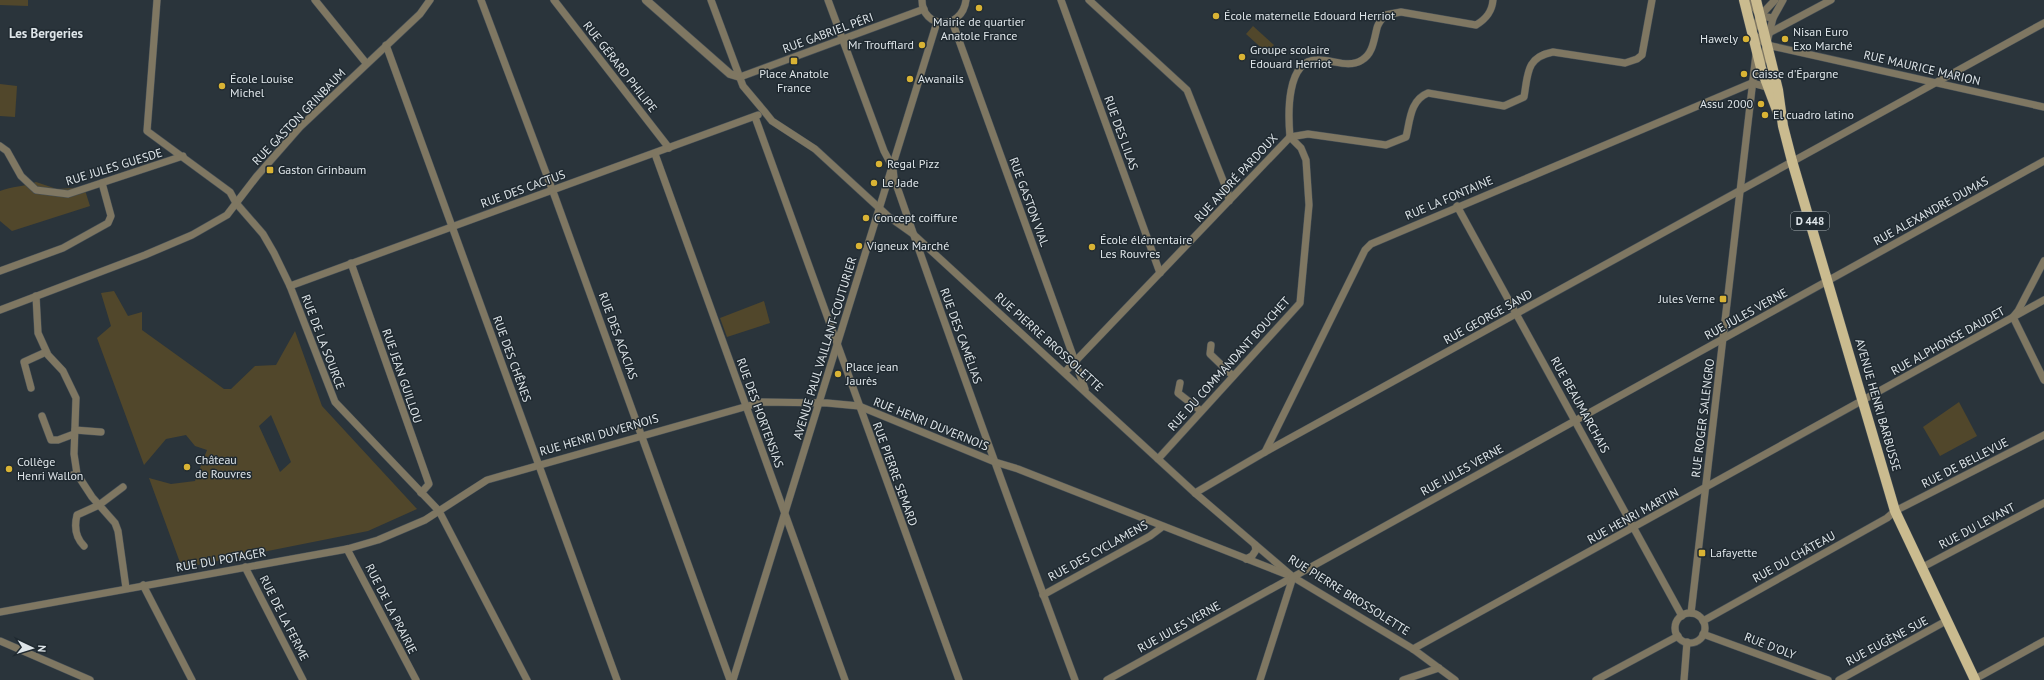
<svg xmlns="http://www.w3.org/2000/svg" width="2044" height="680" font-family="'PT Sans',sans-serif">
<rect width="100%" height="100%" fill="#2a343b"/>
<g fill="#51472b" fill-rule="evenodd">
<polygon points="0,0 28,0 28,6 0,5"/>
<polygon points="1253,26 1274,45 1267,53 1246,34"/>
<polygon points="0,84 17,86 15,117 0,116"/>
<path d="M36 182 57 189 84 187 90 206 12 231 0 221V191C12 186 24 187 36 182Z"/>
<path d="M114 291 128 316 142 312V330L224 389H231L255 366 276 365 295 331 322 406 417 509 368 531 182 568 149 478 171 484 195 481 207 450 195 446 186 435 166 439 144 465 97 338 111 326 101 293ZM271 415 291 462 280 472 259 426Z"/>
<polygon points="764,301 770,323 727,337 720,318"/>
<polygon points="1959,402 1977,436 1940,456 1923,427"/>
</g>
<g fill="none" stroke-linecap="round" stroke-linejoin="round">
<defs>
<g id="minor">
<polyline points="157,0 147,131 230,192 236,203 263,234 274,253 290,286 335,402 439,511 527,680"/>
<polyline points="315,0 366,63"/>
<polyline points="481,0 555,197 730,680"/>
<polyline points="554,0 669,148"/>
<polyline points="711,0 743,86 764,111 772,121 815,149 889,217 913,234 1195,493 1293,577 1413,649 1455,680"/>
<path d="M828 0 884 151 893 168 894 178C952 346 1013 513 1075 680"/>
<path d="M922 0C922 29 962 31 966 0"/>
<polyline points="1061,0 1160,273"/>
<polyline points="1089,0 1187,90 1228,193 1229,201"/>
<polyline points="1749,0 1760,16 1773,18"/>
<polyline points="1775,0 1760,16 1752,33 1767,45 2044,107"/>
<polyline points="952,21 1085,389"/>
<polyline points="1769,33 1831,0"/>
<polyline points="386,45 617,680"/>
<polyline points="1761,67 1773,18 1783,0"/>
<polyline points="740,77 924,9"/>
<polyline points="1752,83 1767,87"/>
<polyline points="755,117 959,680"/>
<path d="M1290 137 1308 134 1386 145 1406 137C1410 121 1410 100 1428 93L1504 106 1524 97C1528 74 1526 57 1553 52L1625 63 1637 59 1642 55 1652 0"/>
<path d="M1290 137C1288 115 1286 60 1317 60 1332 59 1348 69 1362 60 1373 54 1374 39 1377 28 1378 23 1382 19 1385 15L1401 12 1476 25C1486 19 1492 12 1493 0"/>
<polyline points="0,146 7,151 21,176 36,190 68,194 183,156"/>
<polyline points="655,154 845,680"/>
<polyline points="1457,206 1682,616"/>
<polyline points="2044,261 2018,311 2013,317 2044,380"/>
<polyline points="351,263 429,484 421,493"/>
<polyline points="0,271 63,248 108,223 111,216 102,183"/>
<polyline points="290,286 758,115"/>
<polyline points="36,296 38,333 48,355 63,371 76,398 74,454 77,474 92,497 115,523 118,531 126,588"/>
<polyline points="0,310 145,255 192,235 227,215 257,176 300,127 420,14 430,0"/>
<polyline points="1211,345 1210,354 1233,376"/>
<polyline points="1065,372 1290,137"/>
<polyline points="1180,383 1178,393 1201,411"/>
<polyline points="31,388 24,362 46,352"/>
<polyline points="42,416 51,440 58,440 74,434"/>
<polyline points="75,430 101,432"/>
<polyline points="1265,452 1365,250 1371,244 1752,83"/>
<polyline points="1158,459 1300,303 1309,205 1306,160 1301,148 1290,137"/>
<polyline points="64,477 77,474"/>
<polyline points="1195,493 1265,452 2044,23"/>
<path d="M84 546C75 537 74 527 77 515L99 505 123 487"/>
<polyline points="347,549 416,680"/>
<polyline points="1246,559 1252,556 1256,550 1255,545"/>
<polyline points="245,567 303,680"/>
<polyline points="1921,568 2044,503"/>
<polyline points="143,585 192,680"/>
<polyline points="1043,595 1150,536 1162,527"/>
<polyline points="0,612 347,549 378,540 425,520 487,480 762,402 827,403 859,406 995,462 1018,469 1293,577"/>
<polyline points="1691,613 1756,54"/>
<circle cx="1690" cy="628" r="15"/>
<polyline points="1703,621 1887,518 1895,511 2044,435"/>
<polyline points="1703,634 1828,680"/>
<polyline points="0,641 90,680"/>
<polyline points="1413,649 2044,300"/>
<polyline points="1975,679 2044,641"/>
<polyline points="733,680 937,22"/>
<polyline points="1107,680 2044,161"/>
<polyline points="1260,680 1293,577"/>
<polyline points="1403,680 1439,668"/>
<polyline points="1596,680 1678,636"/>
<polyline points="1684,680 1687,642"/>
<polyline points="1839,680 1946,621"/>
</g>
<polyline id="tertiary" points="646,0 730,74 740,77"/>
<g id="primary">
<polyline points="1744,0 1761,68 1778,113"/>
<polyline points="1756,0 1778,90 1783,126 1792,161 1895,511 1975,680"/>
</g>
</defs>
<use href="#minor" stroke="#475057" stroke-width="8"/>
<use href="#tertiary" stroke="#475057" stroke-width="9"/>
<use href="#primary" stroke="#475057" stroke-width="11"/>
<use href="#minor" stroke="#7f7762" stroke-width="7"/>
<use href="#tertiary" stroke="#7f7762" stroke-width="8"/>
<use href="#primary" stroke="#cabb8f" stroke-width="10"/>
</g>
<g fill="#d9b334" stroke="#202a31" stroke-width="1.5">
<circle cx="979" cy="8" r="4"/>
<circle cx="1216" cy="16" r="4"/>
<circle cx="1746" cy="39" r="4"/>
<circle cx="1785" cy="39" r="4"/>
<circle cx="922" cy="45" r="4"/>
<circle cx="1242" cy="57" r="4"/>
<rect x="790" y="57" width="8" height="8" rx="2"/>
<circle cx="1744" cy="74" r="4"/>
<circle cx="910" cy="79" r="4"/>
<circle cx="222" cy="86" r="4"/>
<circle cx="1761" cy="104" r="4"/>
<circle cx="1765" cy="115" r="4"/>
<circle cx="879" cy="164" r="4"/>
<rect x="266" y="166" width="8" height="8" rx="2"/>
<circle cx="874" cy="183" r="4"/>
<circle cx="866" cy="218" r="4"/>
<circle cx="859" cy="246" r="4"/>
<circle cx="1092" cy="247" r="4"/>
<rect x="1719" y="295" width="8" height="8" rx="2"/>
<circle cx="838" cy="374" r="4"/>
<circle cx="187" cy="467" r="4"/>
<circle cx="9" cy="469" r="4"/>
<rect x="1698" y="549" width="8" height="8" rx="2"/>
</g>
<g text-anchor="middle" stroke-width="3" stroke-linejoin="round" paint-order="stroke">
<rect fill="#202a31" stroke="#a5adb2" stroke-width="1" x="1791" y="212" width="38" height="18" rx="3"/>
<g font-size="11" font-weight="bold" fill="#dee5e9">
<text x="1810" y="225">D 448</text>
</g>
<g font-size="12" fill="#dee5e9" stroke="#202a31" text-anchor="start">
<text x="1224" y="20">École maternelle Edouard Herriot</text>
<text x="979" y="26" text-anchor="middle">Mairie de quartier<tspan x="979" dy="14">Anatole France</tspan></text>
<text x="1793" y="36">Nisan Euro<tspan x="1793" dy="14">Exo Marché</tspan></text>
<text x="1738" y="43" text-anchor="end">Hawely</text>
<text x="914" y="49" text-anchor="end">Mr Troufflard</text>
<text x="1250" y="54">Groupe scolaire<tspan x="1250" dy="14">Edouard Herriot</tspan></text>
<text x="794" y="78" text-anchor="middle">Place Anatole<tspan x="794" dy="14">France</tspan></text>
<text x="1752" y="78">Caisse d'Épargne</text>
<text x="230" y="83">École Louise<tspan x="230" dy="14">Michel</tspan></text>
<text x="918" y="83">Awanails</text>
<text x="1753" y="108" text-anchor="end">Assu 2000</text>
<text x="1773" y="119">El cuadro latino</text>
<text x="887" y="168">Regal Pizz</text>
<text x="278" y="174">Gaston Grinbaum</text>
<text x="882" y="187">Le Jade</text>
<text x="874" y="222">Concept coiffure</text>
<text x="1100" y="244">École élémentaire<tspan x="1100" dy="14">Les Rouvres</tspan></text>
<text x="867" y="250">Vigneux Marché</text>
<text x="1715" y="303" text-anchor="end">Jules Verne</text>
<text x="846" y="371">Place jean<tspan x="846" dy="14">Jaurès</tspan></text>
<text x="195" y="464">Château<tspan x="195" dy="14">de Rouvres</tspan></text>
<text x="17" y="466">Collège<tspan x="17" dy="14">Henri Wallon</tspan></text>
<text x="1710" y="557">Lafayette</text>
</g>
<g font-size="12" fill="#dee5e9" stroke="#202a31">
<text transform="translate(828 33) rotate(-20)" y="4">RUE GABRIEL PÉRI</text>
<text transform="translate(620 67) rotate(52)" y="4">RUE GÉRARD PHILIPE</text>
<text transform="translate(1922 68) rotate(13)" y="4">RUE MAURICE MARION</text>
<text transform="translate(299 117) rotate(-46)" y="4">RUE GASTON GRINBAUM</text>
<text transform="translate(1121 133) rotate(70)" y="4">RUE DES LILAS</text>
<text transform="translate(114 167) rotate(-17)" y="4">RUE JULES GUESDE</text>
<text transform="translate(1236 178) rotate(-47)" y="4">RUE ANDRÉ PARDOUX</text>
<text transform="translate(523 189) rotate(-20)" y="4">RUE DES CACTUS</text>
<text transform="translate(1449 198) rotate(-23)" y="4">RUE LA FONTAINE</text>
<text transform="translate(1029 202) rotate(70)" y="4">RUE GASTON VIAL</text>
<text transform="translate(1931 211) rotate(-29)" y="4">RUE ALEXANDRE DUMAS</text>
<text transform="translate(1746 314) rotate(-29)" y="4">RUE JULES VERNE</text>
<text transform="translate(1488 317) rotate(-29)" y="4">RUE GEORGE SAND</text>
<text transform="translate(618 336) rotate(70)" y="4">RUE DES ACACIAS</text>
<text transform="translate(961 336) rotate(70)" y="4">RUE DES CAMÉLIAS</text>
<text transform="translate(1948 341) rotate(-29)" y="4">RUE ALPHONSE DAUDET</text>
<text transform="translate(323 342) rotate(69)" y="4">RUE DE LA SOURCE</text>
<text transform="translate(1049 342) rotate(42)" y="4">RUE PIERRE BROSSOLETTE</text>
<text transform="translate(825 348) rotate(-73)" y="4">AVENUE PAUL VAILLANT-COUTURIER</text>
<text transform="translate(512 359) rotate(70)" y="4">RUE DES CHÊNES</text>
<text transform="translate(1229 364) rotate(-48)" y="4">RUE DU COMMANDANT BOUCHET</text>
<text transform="translate(402 376) rotate(71)" y="4">RUE JEAN GUILLOU</text>
<text transform="translate(1580 405) rotate(61)" y="4">RUE BEAUMARCHAIS</text>
<text transform="translate(1878 405) rotate(74)" y="4">AVENUE HENRI BARBUSSE</text>
<text transform="translate(760 413) rotate(70)" y="4">RUE DES HORTENSIAS</text>
<text transform="translate(1703 418) rotate(-83)" y="4">RUE ROGER SALENGRO</text>
<text transform="translate(931 424) rotate(22)" y="4">RUE HENRI DUVERNOIS</text>
<text transform="translate(599 435) rotate(-16)" y="4">RUE HENRI DUVERNOIS</text>
<text transform="translate(1965 463) rotate(-27)" y="4">RUE DE BELLEVUE</text>
<text transform="translate(1462 470) rotate(-29)" y="4">RUE JULES VERNE</text>
<text transform="translate(895 474) rotate(70)" y="4">RUE PIERRE SEMARD</text>
<text transform="translate(1633 516) rotate(-29)" y="4">RUE HENRI MARTIN</text>
<text transform="translate(1977 526) rotate(-28)" y="4">RUE DU LEVANT</text>
<text transform="translate(1098 551) rotate(-29)" y="4">RUE DES CYCLAMENS</text>
<text transform="translate(1794 557) rotate(-29)" y="4">RUE DU CHÂTEAU</text>
<text transform="translate(221 560) rotate(-10)" y="4">RUE DU POTAGER</text>
<text transform="translate(1349 595) rotate(32)" y="4">RUE PIERRE BROSSOLETTE</text>
<text transform="translate(391 609) rotate(63)" y="4">RUE DE LA PRAIRIE</text>
<text transform="translate(284 618) rotate(63)" y="4">RUE DE LA FERME</text>
<text transform="translate(1179 627) rotate(-29)" y="4">RUE JULES VERNE</text>
<text transform="translate(1887 641) rotate(-28)" y="4">RUE EUGÈNE SUE</text>
<text transform="translate(1770 646) rotate(21)" y="4">RUE D'OLY</text>
</g>
<g font-size="13" font-weight="bold" fill="#dee5e9" stroke="#202a31">
<text x="46" y="38">Les Bergeries</text>
</g>
</g>
<g transform="translate(32 648) rotate(94)" stroke="#202a31" stroke-width="3" paint-order="stroke">
<path d="M0-3L7 15L0 10L-7 15Z" fill="#dee5e9"/>
<text y="-6" font-size="11" font-weight="bold" text-anchor="middle" fill="#dee5e9">N</text>
</g>
</svg>
